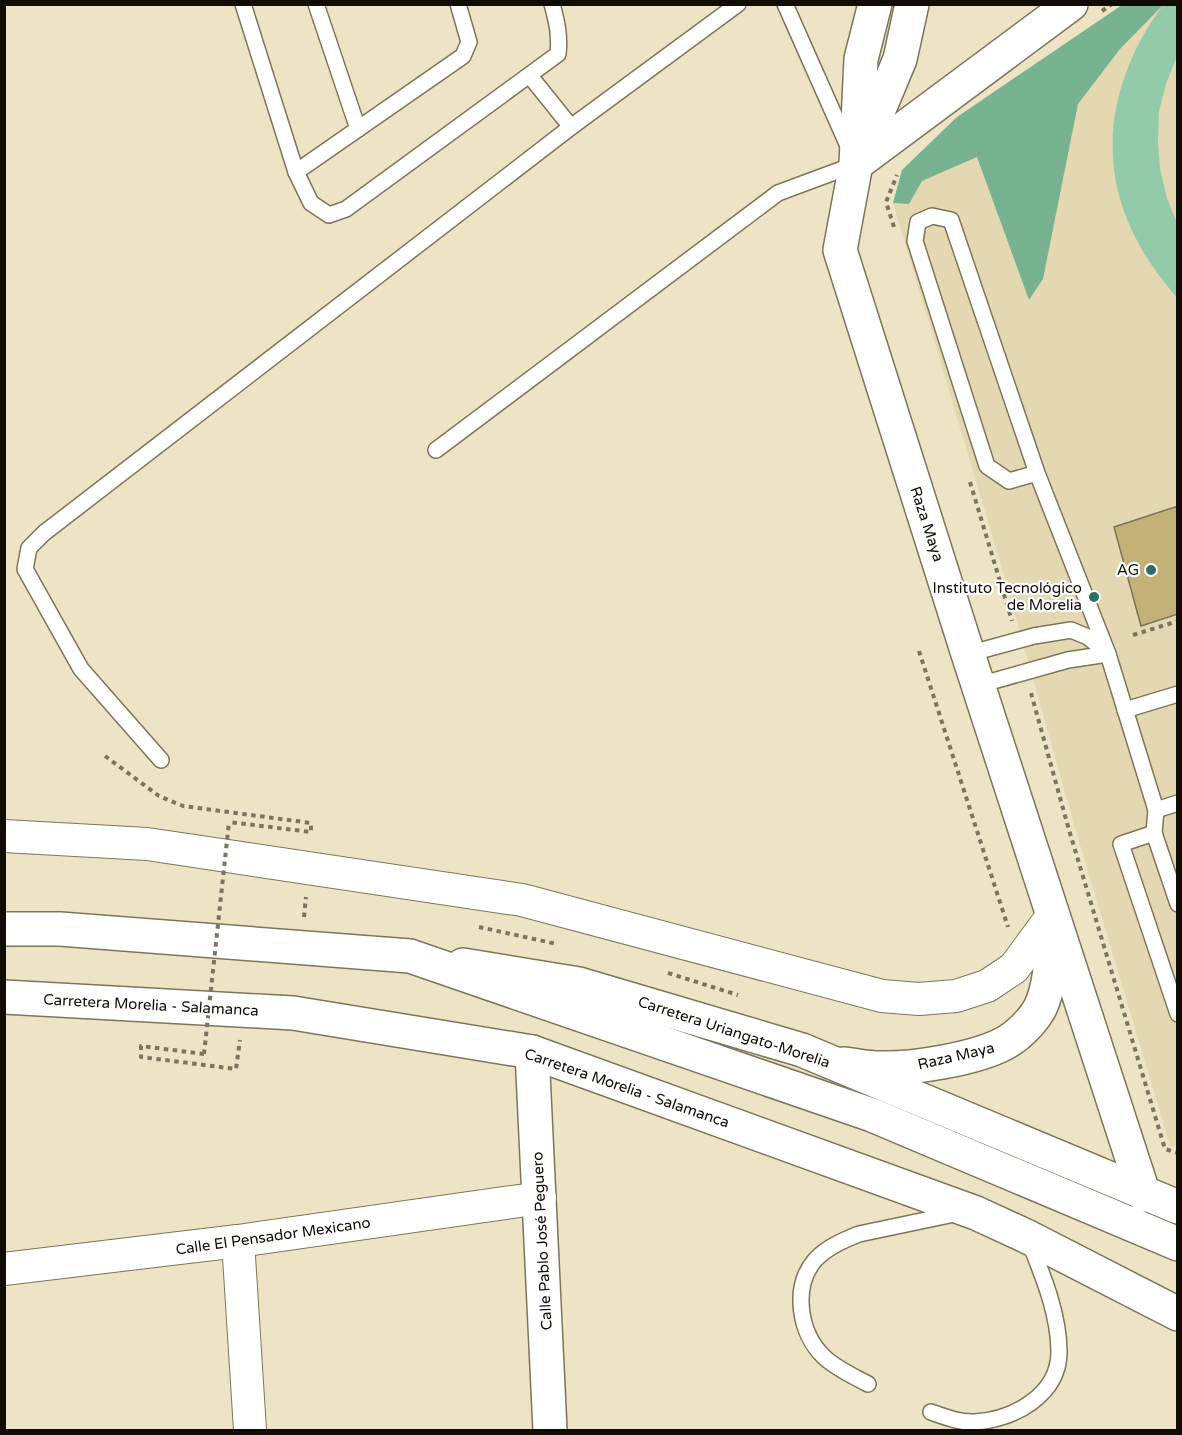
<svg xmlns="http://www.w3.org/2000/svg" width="1182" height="1435" font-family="'Varela Round',sans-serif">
<rect width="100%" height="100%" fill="#ede4c5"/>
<polygon fill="#e4d8b2" points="1122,5 1177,5 1177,1148 1170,1145 1075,828 1001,565 893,203 902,170 957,117"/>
<path fill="#93cbaa" d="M1163 5H1178L1177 56 1166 84 1159 111 1158 140 1160 169 1167 198 1177 223V298C1164 282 1150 265 1140 246 1093 164 1110 77 1163 5Z"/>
<polygon fill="#78b391" points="1122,5 1163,5 1120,49 1078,104 1043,279 1029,300 977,157 922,181 909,204 893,203 902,170 957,117"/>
<polygon fill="#c3b177" stroke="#7c7458" stroke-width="1.5" points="1178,506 1178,614 1141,626 1114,527"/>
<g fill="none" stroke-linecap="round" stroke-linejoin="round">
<defs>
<g id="lane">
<path d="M243 4 296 172 311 203 329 215 346 209 558 54C560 36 557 22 552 4"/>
<polyline points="316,4 358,129"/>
<polyline points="530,76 571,127"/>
<polyline points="296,172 463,56 469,42 458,4"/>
<polyline points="436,450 778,193 856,164 785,4"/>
<polyline points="1037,473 1009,481 987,466 915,241 918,222 932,216 951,220 1037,473 1108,654 1156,810 1154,833 1178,904"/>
<polyline points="968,654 1034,636 1071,630 1088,637 1106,652"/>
<polyline points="979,685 1068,660 1108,654"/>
<polyline points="1125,710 1178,694"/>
<polyline points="161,760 81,669 25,569 29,548 44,533 571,127 738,4"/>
<polyline points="1156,810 1178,803"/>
<polyline points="1154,833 1121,844 1178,1014"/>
<path d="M868 1384C853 1376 837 1369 824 1357 799 1333 792 1287 815 1260 827 1247 844 1240 859 1234L959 1213"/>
<path d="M931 1412C945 1417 960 1423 975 1422 1013 1420 1059 1395 1059 1352 1059 1314 1043 1276 1029 1241"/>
</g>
<g id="street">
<polyline points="4,836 147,844 522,900 882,996 919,999 956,996 987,986 1014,968 1053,915"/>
<polyline points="238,1241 250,1430"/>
<polyline points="4,1269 238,1241 540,1198"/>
</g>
<g id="secondary">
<polyline points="875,4 861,59 856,164 840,250 968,654 1144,1195"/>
<polyline points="865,143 900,59 912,4"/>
<polyline points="856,164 1071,4"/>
<polyline points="532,1052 550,1430"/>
<path d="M843 1064C855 1065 867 1068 880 1068 912 1069 976 1059 1005 1043 1018 1036 1033 1021 1040 1008 1051 985 1051 957 1052 931"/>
</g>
<polyline id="primary" points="463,965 579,984 802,1050 1178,1207"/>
<g id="highway">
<polyline points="4,929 60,929 410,956 872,1115 1178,1244"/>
<polyline points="4,997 293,1013 532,1052 976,1213 1026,1236 1178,1314"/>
</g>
</defs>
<use href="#lane" stroke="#7e7559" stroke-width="18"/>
<use href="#street" stroke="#7e7559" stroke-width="34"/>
<use href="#secondary" stroke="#7e7559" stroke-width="36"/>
<use href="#primary" stroke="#7e7559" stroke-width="36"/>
<use href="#highway" stroke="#7e7559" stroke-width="36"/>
<g stroke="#7b7461" stroke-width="4" stroke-dasharray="4.5 4.5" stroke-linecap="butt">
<polyline points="1102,11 1112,4"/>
<polyline points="894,227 886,202 897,175"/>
<polyline points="970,482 1012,621"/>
<polyline points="1133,635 1178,621"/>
<polyline points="919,651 1008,927"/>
<polyline points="1031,693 1069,830 1165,1149 1178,1153"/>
<polyline points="105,756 159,796 183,806 311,823 311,832 229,822"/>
<polyline points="304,917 306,897"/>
<polyline points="479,927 557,944"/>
<polyline points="668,973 738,995"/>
<polyline points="204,1054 141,1046 141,1057 236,1069 240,1040"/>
</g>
<use href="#lane" stroke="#fff" stroke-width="15"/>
<use href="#street" stroke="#fff" stroke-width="32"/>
<use href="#secondary" stroke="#fff" stroke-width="33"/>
<use href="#primary" stroke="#fff" stroke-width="33"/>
<use href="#highway" stroke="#fff" stroke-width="33"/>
<polyline stroke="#7b7461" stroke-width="4" stroke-dasharray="4.5 4.5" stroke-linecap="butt" points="204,1054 229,822"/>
</g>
<g fill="#2c7063" stroke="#fff" stroke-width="2">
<circle cx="1151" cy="570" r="6"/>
<circle cx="1094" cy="597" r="6"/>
</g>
<g text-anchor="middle" stroke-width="4.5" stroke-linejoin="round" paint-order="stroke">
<g font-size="15" fill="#100c03" stroke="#fff">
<text transform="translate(927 524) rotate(72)" y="5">Raza Maya</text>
<text transform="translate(151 1005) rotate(3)" y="5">Carretera Morelia - Salamanca</text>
<text transform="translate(734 1032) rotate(18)" y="5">Carretera Uriangato-Morelia</text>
<text transform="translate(956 1056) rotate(-13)" y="5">Raza Maya</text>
<text transform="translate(627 1088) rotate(19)" y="5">Carretera Morelia - Salamanca</text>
<text transform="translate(273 1236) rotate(-8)" y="5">Calle El Pensador Mexicano</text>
<text transform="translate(542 1241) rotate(-93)" y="5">Calle Pablo José Peguero</text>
</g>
<g font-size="15" fill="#100c03" stroke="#fff" text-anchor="end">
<text x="1139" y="575">AG</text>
<text x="1082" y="593">Instituto Tecnológico<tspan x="1082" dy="17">de Morelia</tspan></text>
</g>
</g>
<rect width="1182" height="1435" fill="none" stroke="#100c03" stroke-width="12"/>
</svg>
